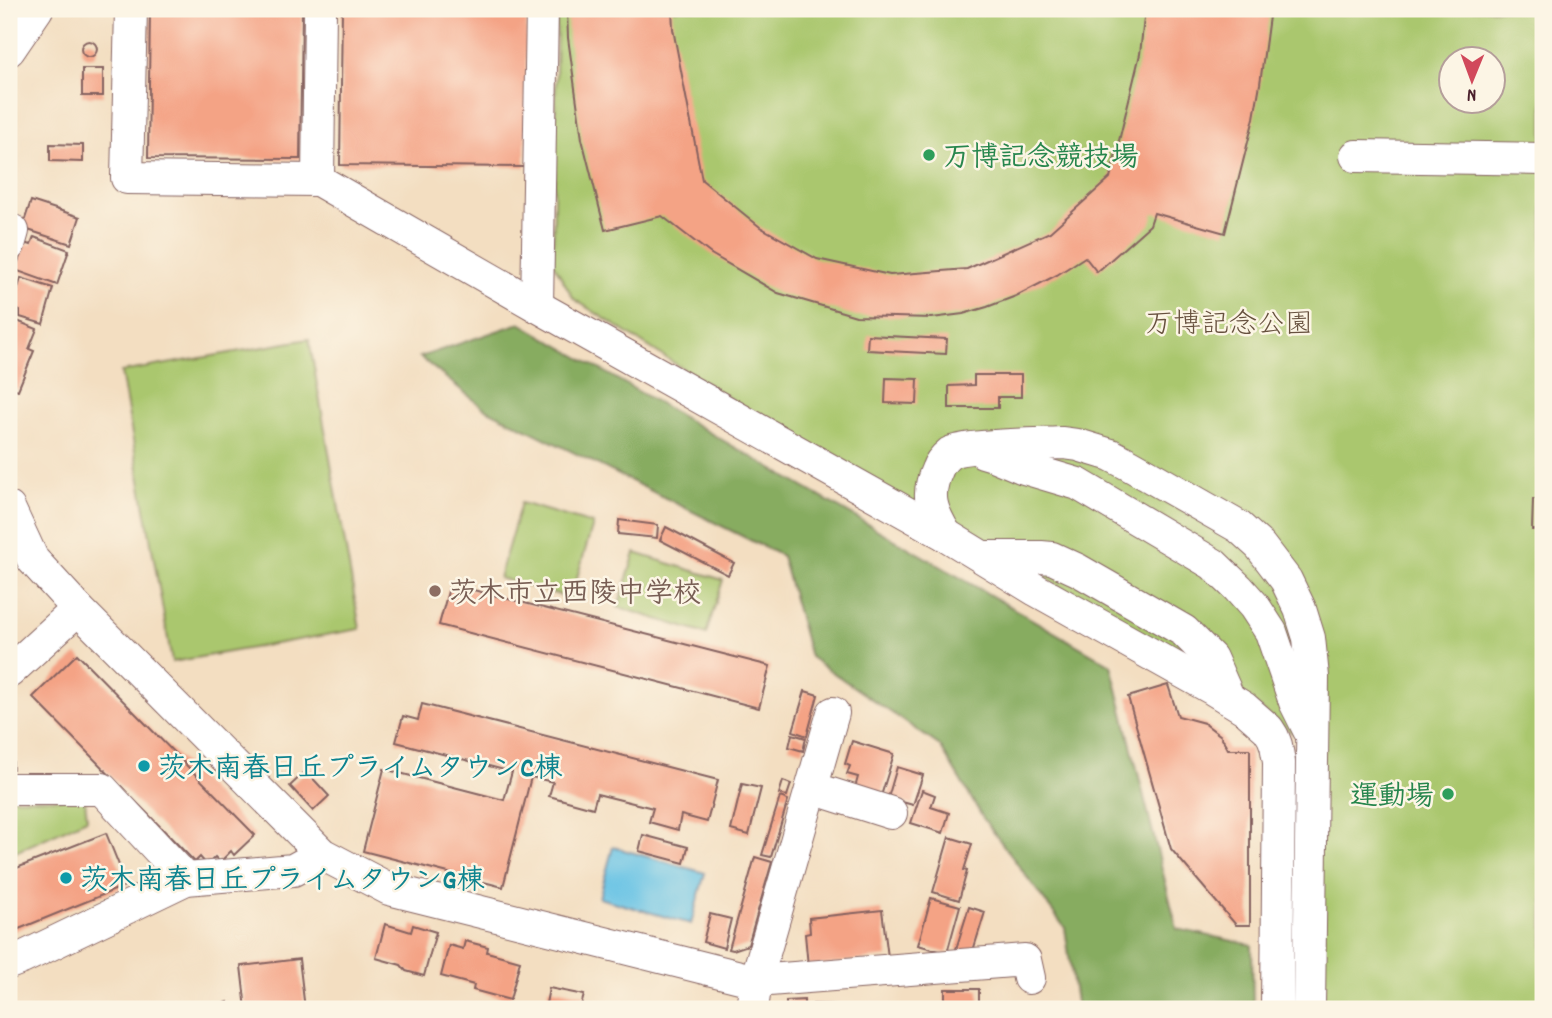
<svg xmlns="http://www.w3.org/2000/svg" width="1552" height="1018" font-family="Dekko,'Klee One',sans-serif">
<rect width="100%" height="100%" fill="#fcf5e5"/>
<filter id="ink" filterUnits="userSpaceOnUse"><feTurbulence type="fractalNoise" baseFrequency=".0143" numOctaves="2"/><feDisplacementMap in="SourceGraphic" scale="14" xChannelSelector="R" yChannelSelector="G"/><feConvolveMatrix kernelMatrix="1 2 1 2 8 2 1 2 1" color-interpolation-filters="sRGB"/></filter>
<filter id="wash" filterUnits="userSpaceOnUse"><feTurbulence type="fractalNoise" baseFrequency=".00686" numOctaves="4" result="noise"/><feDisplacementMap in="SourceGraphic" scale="28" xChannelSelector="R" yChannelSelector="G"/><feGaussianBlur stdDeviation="1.57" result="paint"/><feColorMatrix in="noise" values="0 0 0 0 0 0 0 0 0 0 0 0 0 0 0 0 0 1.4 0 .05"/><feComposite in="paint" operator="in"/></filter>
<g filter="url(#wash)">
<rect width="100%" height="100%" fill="#f3dec1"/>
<g fill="#aac76e" stroke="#7a734c" stroke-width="2" fill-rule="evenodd">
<path d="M557 9H1543V1009H1293L1298 737 1211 672 757 416 574 299 553 263ZM1450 60H1492V102H1450Z"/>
<polygon points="309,339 360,629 172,662 121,372"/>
<polygon points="521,503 593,524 571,598 499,578"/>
<polygon points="635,553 723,580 706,634 618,607"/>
<polygon points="9,798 85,799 87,819 9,855"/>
</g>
<polygon fill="#87ac61" stroke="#686646" stroke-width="2" points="520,323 1111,665 1177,929 1252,945 1253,1009 1077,1009 1065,928 983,818 940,746 810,657 782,556 484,408 420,357"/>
<polygon fill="#67c3e5" stroke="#587188" stroke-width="2" points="613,847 705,873 691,924 599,898"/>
<g id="blocks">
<g fill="#f4a385">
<polygon points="150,9 302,9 300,159 148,158"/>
<polygon points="342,9 527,9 525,167 340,165"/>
<polygon points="567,9 672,9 673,29 702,180 760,227 817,259 890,275 967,269 1050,232 1110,178 1140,54 1145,9 1270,9 1260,84 1254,118 1225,233 1154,213 1150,225 1097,272 1085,257 1057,275 1016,296 987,307 963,314 932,318 856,316 778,293 711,254 662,216 605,230 582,139 568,38"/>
<circle cx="89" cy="49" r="8"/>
<rect x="82" y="69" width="21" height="27"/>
<polygon points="50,144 83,145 83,162 50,161"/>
<polygon points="31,201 80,217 71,244 22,228"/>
<polygon points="34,237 69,250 57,285 15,270 25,243 31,245"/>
<polygon points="21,278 53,288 43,324 20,317 20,311 12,308"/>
<polygon points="17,321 37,329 29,349 34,351 18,390 9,387 9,342"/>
<polygon points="868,335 947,339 946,354 867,350"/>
<polygon points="974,375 1021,375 1021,397 998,397 998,408 949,408 949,386 974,385"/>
<polygon points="886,378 918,379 917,404 885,403"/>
<polygon points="1533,499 1543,499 1543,530 1532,530"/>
<polygon points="619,520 658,525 657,538 618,534"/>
<polygon points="666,527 734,563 728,575 660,540"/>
<polygon points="450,584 770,666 759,708 439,625"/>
<polygon points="77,654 255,835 234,855 231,851 220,862 215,857 207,865 200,857 195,862 33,697"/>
<polygon points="1168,685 1178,716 1204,723 1221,736 1228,749 1250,749 1250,925 1236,925 1171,849 1128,697"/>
<polygon points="805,691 818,695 807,736 793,731"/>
<polygon points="422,704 718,780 707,822 681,815 678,830 649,822 653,808 597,794 593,808 549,796 553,782 531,777 503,887 363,851 384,769 504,800 512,772 396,742 403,716 418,720"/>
<rect x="9" y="711" width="4" height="58"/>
<polygon points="792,734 806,738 803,751 789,747"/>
<polygon points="852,741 894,754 881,796 855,788 858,777 847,774 850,766 845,764"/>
<polygon points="897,767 923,775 913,805 888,798"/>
<polygon points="306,771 329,796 313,811 290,786"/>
<polygon points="783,781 791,784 787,796 779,794"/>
<polygon points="742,784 761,788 749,835 731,830"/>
<polygon points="922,790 935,795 931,807 949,813 943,833 911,823"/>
<polygon points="780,797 788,800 771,857 762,855"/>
<polygon points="106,833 127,885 9,933 9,871"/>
<polygon points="643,835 688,847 684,863 639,851"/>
<polygon points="949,837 972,844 964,870 967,871 959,900 933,892"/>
<polygon points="755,857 772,862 748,945 733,950 729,949"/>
<polygon points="931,898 960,906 947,953 918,945"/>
<polygon points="969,907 985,912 972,954 956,949"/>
<polygon points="882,910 888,957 808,966 805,934 810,933 809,918"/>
<polygon points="710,914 731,919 724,948 703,942"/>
<polygon points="385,924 411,932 413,925 436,932 424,976 406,971 401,965 376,958"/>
<polygon points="465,941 488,947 487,952 520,961 510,1000 473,990 474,985 441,976 449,945 463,949"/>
<polygon points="299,959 305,1009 246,1009 241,966"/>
<polygon points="549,988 584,995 580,1009 545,1009"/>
<rect x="945" y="989" width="34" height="20"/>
<polygon points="804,1000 804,1009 786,1009 786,1001"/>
<polygon points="228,1002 230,1009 209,1009"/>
<polygon points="667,1002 687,1003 686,1009 667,1009"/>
<polygon points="813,1004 838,1005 838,1009 813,1009"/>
</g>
</g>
</g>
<g filter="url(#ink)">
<use href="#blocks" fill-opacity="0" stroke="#856260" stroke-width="2"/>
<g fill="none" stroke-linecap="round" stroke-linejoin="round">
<defs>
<g id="minor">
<polyline points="131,9 127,178 318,180 537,306 946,535 1036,590 1213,689 1244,708 1268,729 1273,737 1276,745 1279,762 1277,1009"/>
<polyline points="9,50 37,9"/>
<polyline points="1356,156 1543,159"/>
<polyline points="318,180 320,9"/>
<polyline points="9,245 13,231"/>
<polyline points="537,306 542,9"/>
<polyline points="983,452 993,455 1024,468 1078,484 1213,564 1238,588 1254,606 1271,632 1295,702 1309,730"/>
<polyline points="9,508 33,560 78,609 322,854 389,889 756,981 1025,960 1029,978"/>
<path d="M946 535C932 512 925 496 937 470 939 464 945 457 950 453 963 445 1044 444 1063 443L1078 445 1111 455 1130 465 1239 527 1260 546 1286 580 1300 609 1309 638 1313 677 1309 1009"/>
<polyline points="983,557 1041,557 1052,558 1078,570 1184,631 1211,658 1229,699"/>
<polyline points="9,672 78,609"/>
<polyline points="812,788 891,813"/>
<polyline points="9,789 102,789 186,879"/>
<polyline points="9,963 22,958 186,879 293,870 322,854"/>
<polyline points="752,1009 756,981 833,713"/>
</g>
</defs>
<use href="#minor" stroke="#856260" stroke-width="34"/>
<use href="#minor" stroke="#fff" stroke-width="32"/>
</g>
</g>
<g fill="#2e9e5b" stroke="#fcf5e5" stroke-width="2.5">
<circle cx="929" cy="155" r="7"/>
<circle cx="1448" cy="794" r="7"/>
</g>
<circle fill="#8d6e63" stroke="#fcf5e5" stroke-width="2.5" cx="435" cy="591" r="7"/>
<g fill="#0f9aa8" stroke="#fcf5e5" stroke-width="2.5">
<circle cx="144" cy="766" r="7"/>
<circle cx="66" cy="878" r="7"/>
</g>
<g text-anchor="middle" stroke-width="5" stroke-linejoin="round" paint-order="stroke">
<g font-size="28" font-weight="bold" fill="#27864d" stroke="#fcf5e5" text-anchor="start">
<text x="943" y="165">万博記念競技場</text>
<text x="1434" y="804" text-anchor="end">運動場</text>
</g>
<g font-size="28" fill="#67513f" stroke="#fcf5e5">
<text x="1229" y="332">万博記念公園</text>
</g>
<g font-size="28" font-weight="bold" fill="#785e54" stroke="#fcf5e5" text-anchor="start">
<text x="449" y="601">茨木市立西陵中学校</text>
</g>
<g font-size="28" font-weight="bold" fill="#0d838f" stroke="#fcf5e5" text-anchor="start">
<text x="158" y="776">茨木南春日丘プライムタウンC棟</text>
<text x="80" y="888">茨木南春日丘プライムタウンG棟</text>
</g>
</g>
<rect width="1552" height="1018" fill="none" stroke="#fcf5e5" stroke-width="35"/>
<g transform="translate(1472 80) rotate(181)"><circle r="33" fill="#fcf5e5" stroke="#b59f9b" stroke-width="2"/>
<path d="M0-5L12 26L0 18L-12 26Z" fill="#d1495b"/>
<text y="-10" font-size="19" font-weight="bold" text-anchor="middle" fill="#4a1f2b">N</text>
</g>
</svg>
